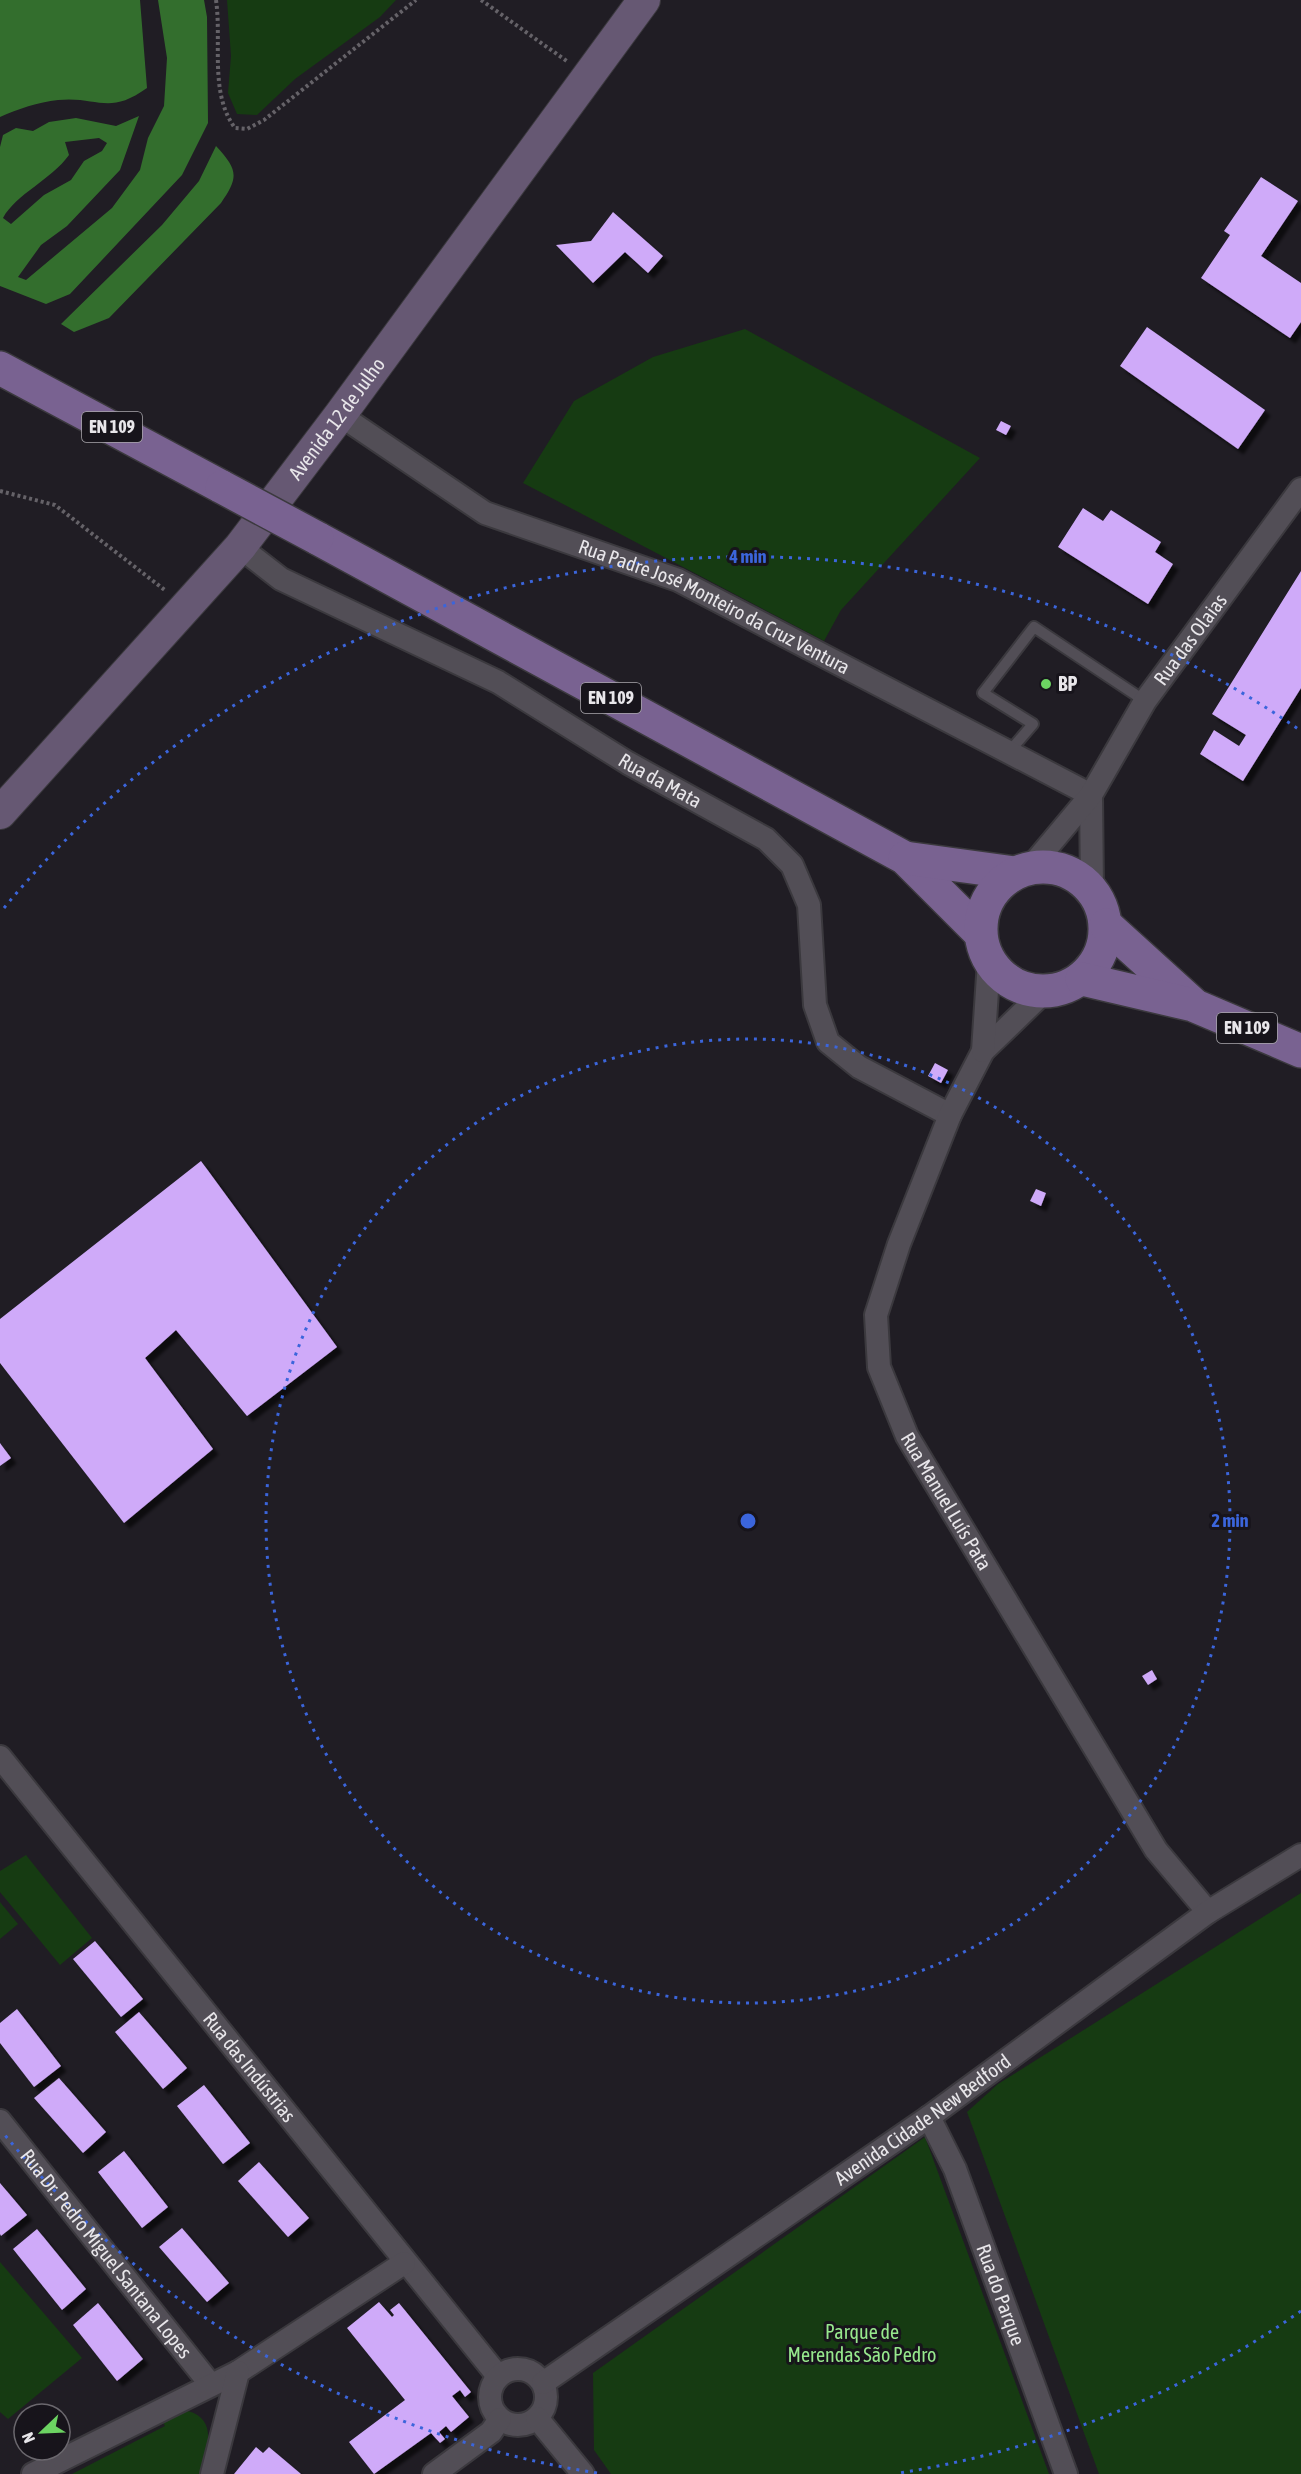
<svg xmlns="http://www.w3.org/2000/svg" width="1301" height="2474" font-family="'Asap Condensed',sans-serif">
<defs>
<filter id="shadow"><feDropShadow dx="5.5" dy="5.5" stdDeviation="1.5" flood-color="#0009"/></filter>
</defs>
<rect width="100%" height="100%" fill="#201d24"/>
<g fill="#163b12">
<polygon points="227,0 396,0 380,17 295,79 257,115 237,114 228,93 231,56"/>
<polygon points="745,329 980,458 841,610 824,641 523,483 574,401 653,357"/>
<polygon points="26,1855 92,1938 60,1965 0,1892 0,1871"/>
<polygon points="1301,1893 1301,2474 1099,2474 967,2112 998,2084"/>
<polygon points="0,1902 18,1924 0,1939"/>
<polygon points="925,2137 1049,2474 611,2474 594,2450 593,2373"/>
<polygon points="0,2262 82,2358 8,2419 0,2412"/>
<path d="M188 2411C218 2419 207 2450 203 2474H72L165 2426 162 2420Z"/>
</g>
<g fill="#336e2d" fill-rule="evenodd">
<path d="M0 0H140L147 88C108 116 98 96 58 100 38 102 18 109 0 117Z"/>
<path d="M158 0H204L207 17 208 123 182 175 70 294 46 304 0 286V147L3 135 16 128 33 131 49 122 76 118 116 126 139 116 120 170 67 226 41 245 18 277 26 280 112 208 140 170 148 138 164 106 167 58ZM99 138 107 143 102 151 84 161 71 180 44 195 11 224 3 218C16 194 51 180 69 155L65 142Z"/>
<path d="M216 146C238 170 239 177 221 203L109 318 74 332 61 324 162 225 199 181Z"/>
</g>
<g fill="#cfaaf9" filter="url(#shadow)">
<polygon points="1261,177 1298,201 1261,256 1301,283 1301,322 1290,338 1201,278 1230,235 1224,231"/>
<polygon points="613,212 663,256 648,273 625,252 593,283 556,245 591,241"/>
<polygon points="1147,327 1265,410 1238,449 1120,366"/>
<polygon points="1001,421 1011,426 1006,435 996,430"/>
<polygon points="1083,508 1103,521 1111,510 1161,542 1155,552 1173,564 1148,604 1058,547"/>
<polygon points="1301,571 1301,688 1243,781 1200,754 1214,730 1239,746 1246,735 1212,714"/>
<polygon points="935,1063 948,1070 941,1083 928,1076"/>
<polygon points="201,1161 337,1347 247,1416 176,1330 145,1358 213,1449 124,1523 0,1363 0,1319"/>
<polygon points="1036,1189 1046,1193 1041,1206 1030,1201"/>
<polygon points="0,1443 11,1458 0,1466"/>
<polygon points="1152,1670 1157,1679 1148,1685 1142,1676"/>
<polygon points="95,1941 143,1999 121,2017 73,1959"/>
<polygon points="17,2009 61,2066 34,2087 0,2043 0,2023"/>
<polygon points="139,2012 187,2068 163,2089 115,2032"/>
<polygon points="59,2078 106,2132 83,2153 34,2098"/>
<polygon points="204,2085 250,2143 223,2164 177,2106"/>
<polygon points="124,2151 168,2207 142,2228 98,2172"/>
<polygon points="259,2162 309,2218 288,2237 238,2181"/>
<polygon points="0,2183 27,2215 1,2236 0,2234"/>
<polygon points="182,2228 229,2283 207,2302 159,2247"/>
<polygon points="37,2229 86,2289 62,2310 13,2249"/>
<polygon points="379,2302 392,2317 394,2315 390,2310 399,2303 471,2392 465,2397 460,2390 452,2396 469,2417 451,2432 446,2426 439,2432 445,2439 440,2443 431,2433 374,2474 349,2442 405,2400 347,2328"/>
<polygon points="98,2303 143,2359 117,2381 73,2325"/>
<polygon points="256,2447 263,2453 269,2447 301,2474 234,2474"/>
</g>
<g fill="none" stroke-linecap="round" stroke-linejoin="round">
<defs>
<polyline id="service" points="1009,752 1033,724 983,693 1034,627 1145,701"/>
<g id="minor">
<path id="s1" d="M340 415 485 513 678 580 1091 795"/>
<path id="s2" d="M240 547 281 579 498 682 628 763 766 839 792 865 809 905 815 1005 828 1042 859 1067 950 1115"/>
<polyline points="1091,795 1092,890"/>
<path id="s3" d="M1030 868 1091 795 1145 701 1301 489"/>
<path id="s4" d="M1044 992 983 1051 950 1115 899 1244 876 1315 879 1367 907 1436 1156 1850 1208 1912"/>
<polyline points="983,1051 989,961"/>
<path id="s5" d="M0 1757 498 2376"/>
<path id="s6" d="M929 2117 955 2169 1066 2474"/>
<path id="s7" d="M0 2121 211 2385"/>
<circle cx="518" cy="2397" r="28"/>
<path id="s8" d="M543 2383 929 2117 1208 1912 1301 1855"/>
<polyline points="537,2418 583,2474"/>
<polyline points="33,2474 238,2372 404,2263"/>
<polyline points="212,2474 238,2372"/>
<polyline points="434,2474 491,2432 500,2419"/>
</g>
<g id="secondary">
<path id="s9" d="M0 813 240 547 340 415 644 0"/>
</g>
<g id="primary">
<polyline points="0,368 222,487"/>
<polyline points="317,538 905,858 980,933"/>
<polyline points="905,858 1015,873"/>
<circle cx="1043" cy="929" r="62"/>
<polyline points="1106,925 1192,1003"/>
<polyline points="1082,979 1193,1005 1301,1051"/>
</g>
</defs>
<use href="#service" stroke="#3b393e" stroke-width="14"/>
<use href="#minor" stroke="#3b393e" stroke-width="26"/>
<use href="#secondary" stroke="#3b393e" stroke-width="34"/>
<use href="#primary" stroke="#3b393e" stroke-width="36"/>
<g stroke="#656268" stroke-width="4" stroke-dasharray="3 3" stroke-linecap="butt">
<path d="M216 0C222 42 209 93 235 128L247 129 264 120 416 0"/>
<polyline points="481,0 568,62"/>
<polyline points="0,491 55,505 166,591"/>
</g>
<use href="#service" stroke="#524e56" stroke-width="10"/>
<use href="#minor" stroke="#524e56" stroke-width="22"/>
<use href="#secondary" stroke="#665873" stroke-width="32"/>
<use href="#primary" stroke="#796291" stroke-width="33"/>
<defs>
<polyline id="primary-bridge" points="222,487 317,538"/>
</defs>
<use href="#primary-bridge" stroke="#3b393e" stroke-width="36" stroke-linecap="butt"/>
<use href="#primary-bridge" stroke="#796291" stroke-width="33"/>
</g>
<g fill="none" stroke="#3b65db" stroke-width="3" stroke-dasharray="3 6">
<circle cx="748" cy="1521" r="482"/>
<path d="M1301 2311A964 964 0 0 1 899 2473M597 2473A964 964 0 0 1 4 2134M4 908A964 964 0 0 1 1301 731"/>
</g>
<circle fill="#6cd362" stroke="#17141b" stroke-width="2" cx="1046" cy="684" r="6"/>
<g text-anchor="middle" stroke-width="6" stroke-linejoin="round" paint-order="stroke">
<g fill="#17141b" stroke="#a9a7ac" stroke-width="1.5">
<rect x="82" y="412" width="60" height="30" rx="4.5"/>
<rect x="581" y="683" width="60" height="30" rx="4.5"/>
<rect x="1217" y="1013" width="60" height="30" rx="4.5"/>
</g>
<g font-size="18" font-weight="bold" fill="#e8e6ea">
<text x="112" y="433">EN 109</text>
<text x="611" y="704">EN 109</text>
<text x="1247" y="1034">EN 109</text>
</g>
<g font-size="20" fill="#e8e6ea" stroke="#17141b">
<text dy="7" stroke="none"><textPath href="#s9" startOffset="519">Avenida 12 de Julho</textPath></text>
<text dy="7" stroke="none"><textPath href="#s1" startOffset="423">Rua Padre José Monteiro da Cruz Ventura</textPath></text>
<text dy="7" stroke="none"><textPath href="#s3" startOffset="280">Rua das Olaias</textPath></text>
<text dy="7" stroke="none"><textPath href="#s2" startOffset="482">Rua da Mata</textPath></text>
<text dy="7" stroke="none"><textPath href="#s4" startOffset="573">Rua Manuel Luís Pata</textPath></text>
<text dy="7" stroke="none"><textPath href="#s5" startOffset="398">Rua das Indústrias</textPath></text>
<text dy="7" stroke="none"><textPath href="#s8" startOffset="462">Avenida Cidade New Bedford</textPath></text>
<text dy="7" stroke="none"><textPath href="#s7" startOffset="170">Rua Dr. Pedro Miguel Santana Lopes</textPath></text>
<text dy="7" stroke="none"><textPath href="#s6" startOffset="192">Rua do Parque</textPath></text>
</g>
<g font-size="20" font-weight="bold" fill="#e8e6ea" stroke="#17141b" text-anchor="start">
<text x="1058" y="691">BP</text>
</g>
<g font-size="20" fill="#97e88d" stroke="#17141b">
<text x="862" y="2339">Parque de<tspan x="862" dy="23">Merendas São Pedro</tspan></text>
</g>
</g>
<circle cx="748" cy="1521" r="9" fill="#3b65db" stroke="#17141b" stroke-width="3"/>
<g font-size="18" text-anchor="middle" font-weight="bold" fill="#3b65db" stroke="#17141b" stroke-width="6" stroke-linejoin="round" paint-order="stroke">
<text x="748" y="563">4 min</text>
<text x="1230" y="1527">2 min</text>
</g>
<g transform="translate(42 2432) rotate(247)"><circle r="28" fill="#17141b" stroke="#6b686e" stroke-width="1.5"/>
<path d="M0-4.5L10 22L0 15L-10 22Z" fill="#6cd362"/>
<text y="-9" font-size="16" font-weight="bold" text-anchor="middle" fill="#e8e6ea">N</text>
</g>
</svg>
